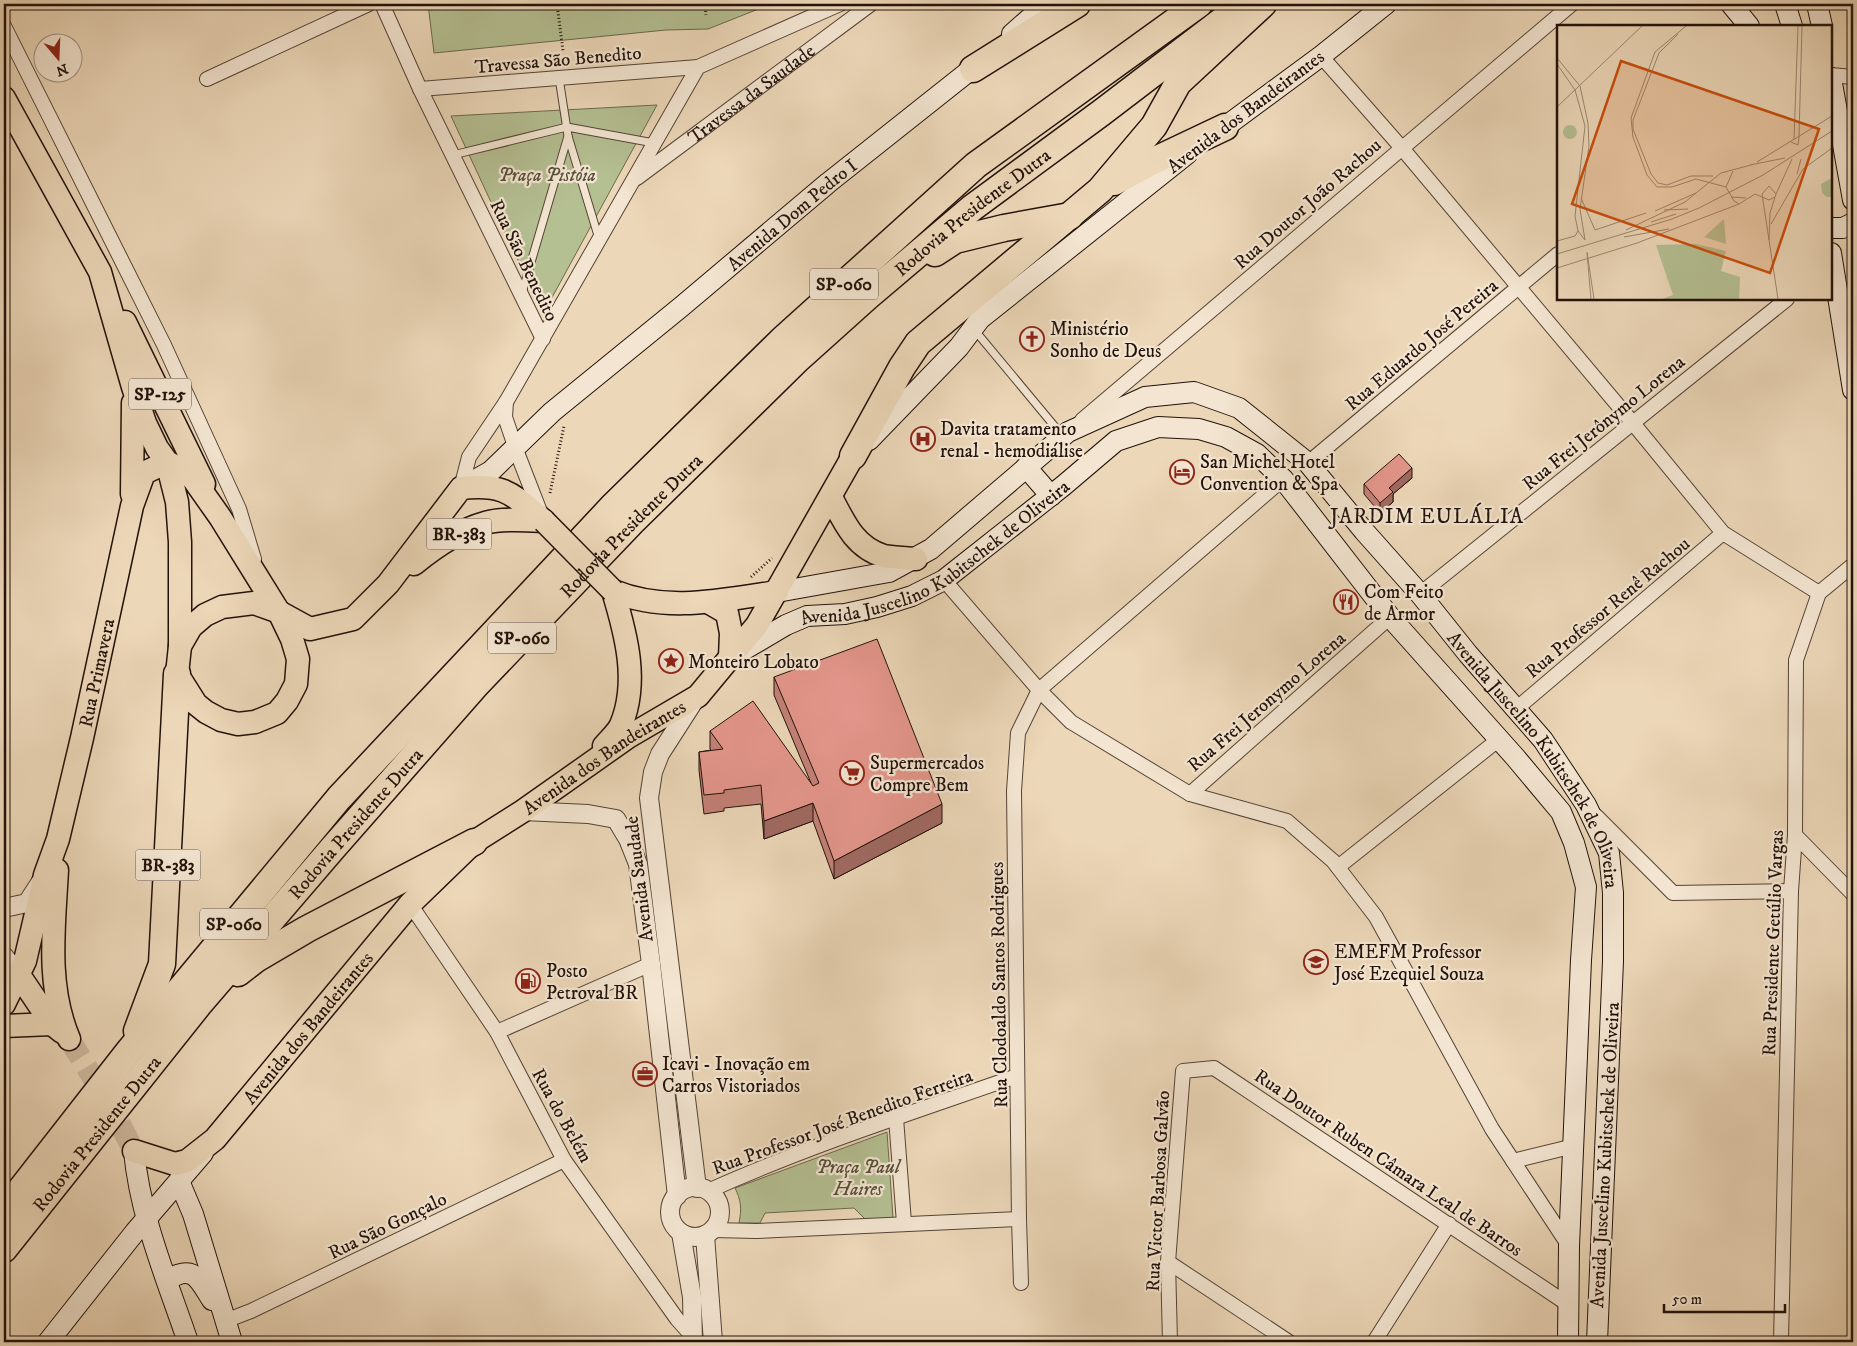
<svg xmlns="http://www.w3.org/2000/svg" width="1857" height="1346" font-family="'IM FELL DW Pica',serif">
<rect width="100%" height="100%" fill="#ecd7b8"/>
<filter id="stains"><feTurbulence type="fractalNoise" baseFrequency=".004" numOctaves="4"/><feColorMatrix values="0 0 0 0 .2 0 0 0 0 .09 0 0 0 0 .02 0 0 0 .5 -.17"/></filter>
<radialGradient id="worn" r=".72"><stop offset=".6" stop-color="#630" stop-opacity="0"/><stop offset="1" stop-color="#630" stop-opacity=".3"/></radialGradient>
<g fill="#b4bf92" stroke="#6b684e">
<polygon points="428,4 771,4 708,29 666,30 434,53"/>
<polygon points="657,105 543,314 451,116"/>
<path d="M887 1132 893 1218 867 1221 854 1208 765 1213 760 1223H739C742 1209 741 1200 735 1188Z"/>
</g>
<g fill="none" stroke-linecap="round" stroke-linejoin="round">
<polyline stroke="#ceb99e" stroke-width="22" stroke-dasharray="22 11" stroke-linecap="butt" points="69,1039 107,1100 134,1151"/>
<defs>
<g id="service">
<polyline points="568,136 599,239"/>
<polyline points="453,155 567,127 654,143"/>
<polyline points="522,293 568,136 559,78"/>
<polyline points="977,333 1061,434"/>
</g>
<g id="minor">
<polyline points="382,4 420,89 543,339"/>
<polyline points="4,26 164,345 239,509 254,559"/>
<polyline points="1321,56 1401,147 1632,422 1723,533 1819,593"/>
<polyline points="1831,75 1853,77"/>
<polyline points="207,79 369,4"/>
<polyline points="420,89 698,67"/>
<path id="s1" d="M637 178 871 4"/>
<polyline points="506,402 505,417 518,455 541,514"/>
<polyline points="1082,420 1572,4"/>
<polyline points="1308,463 1558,254"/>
<polyline points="461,488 469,457 506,402 698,67 840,4"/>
<polyline points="944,580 1039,690 1071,722 1190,794 1287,821 1333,861 1376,917 1492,1129 1569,1246"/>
<polyline points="1420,594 1787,299"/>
<polyline points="1516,709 1723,533"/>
<polyline points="1190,794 1390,617"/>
<polyline points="1596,816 1673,893 1791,891"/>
<polyline points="1795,835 1853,894"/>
<polyline points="1338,867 1498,740"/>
<polyline points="410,904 497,1032 564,1160 677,1319 693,1337"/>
<polyline points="497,1032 651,964"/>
<polyline points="896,1118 904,1223"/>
<polyline points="1513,1161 1574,1146"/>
<path d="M708 1191C808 1146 914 1112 1017 1076"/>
<polyline points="713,1230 756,1231 1019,1219"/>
<polyline points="1168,1262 1289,1342"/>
<polyline points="1021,1283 1019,1219 1014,791 1018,733 1039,690 1283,479"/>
<polyline points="225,1321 251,1311 564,1160"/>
<polyline points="1170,1342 1168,1262 1183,1071 1214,1068 1569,1305"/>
<polyline points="1374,1342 1449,1224"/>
<polyline points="1781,1342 1791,891 1795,835 1796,660 1819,593 1853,565"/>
</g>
<g id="tertiary">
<polyline points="696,698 660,754 653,772 649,798 697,1188"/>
<polyline points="523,811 588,814 616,819 628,839 638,864 651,964 677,1196"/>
<polyline points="4,908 27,903 40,883"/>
<polyline points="4,956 19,975"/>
<circle cx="695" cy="1212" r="25"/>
<polyline points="681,1233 692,1297 693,1342"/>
<polyline points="705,1235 713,1342"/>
</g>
<g id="secondary">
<polyline points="1731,4 1749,26"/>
<polyline points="1785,4 1792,26"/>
<polyline points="1817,4 1822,26"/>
<polyline points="1012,34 1046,4"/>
<polyline points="1831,78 1853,200"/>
<polyline points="1214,135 1321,56 1386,4"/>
<polyline points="1831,228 1843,228 1853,223"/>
<polyline points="1831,253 1853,390"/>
<polyline points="869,440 959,347 980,319 1187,154"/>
<polyline points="1026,467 1051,496"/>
<path id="s2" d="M461 488 491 471 552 412 681 307 828 183 983 60"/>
<path id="s3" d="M777 592 889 572 931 549 1068 432 1145 397 1194 392 1239 408 1308 463 1364 531 1420 594 1468 654 1543 740 1586 805 1609 853 1613 893V961L1597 1342"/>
<path id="s4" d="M735 655 786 625 807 616 845 614 877 607 912 596 944 580 1063 486 1116 441 1158 427 1199 429 1226 437 1257 454 1283 479 1390 617 1515 757 1561 812 1574 843 1586 887 1581 960 1569 1246 1568 1342"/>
<path d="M134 1151C140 1217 167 1280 188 1342"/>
<polyline points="179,1181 193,1214 232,1342"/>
<path d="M167 1280C194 1264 198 1278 212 1300"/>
<polyline points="48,1342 135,1232 203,1153"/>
</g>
<g id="primary">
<polyline points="4,98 100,272 133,387 145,423 157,448 167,462 177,502 180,542 180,646 177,674 196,704 206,712 221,720 238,724 255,722 277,713 287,701 296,684 298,659 292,639 279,612 220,517 189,473 167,462"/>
<polyline points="125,322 204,484"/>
<polyline points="132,494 133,403"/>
<path d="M831 497C844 522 855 548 884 556 894 558 905 558 916 559"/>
<path d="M414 564C435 547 459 530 485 523 501 518 526 520 544 521"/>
<path d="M613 591C666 613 722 600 777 592"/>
<polyline points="708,602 727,613 731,633 730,658"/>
<path d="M180 646 191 627 205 615 222 607 254 603 279 612 310 629 353 619 388 584 461 488C505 483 512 494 544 521"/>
<path d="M604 746C609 740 618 732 621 725 639 682 626 634 613 591"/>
<path d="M57 870C54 927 46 985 69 1039"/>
<polyline points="19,975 52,1024 62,1032"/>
<path id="s5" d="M4 1004 25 961 45 875 58 839 82 738 132 506 144 473 167 462"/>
<polyline points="4,1026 52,1024"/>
<path id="s6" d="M134 1151 175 1164 187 1161 215 1139 410 904 474 842 523 811 628 737 698 696 757 625 853 456"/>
</g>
<g id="motorway">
<polyline points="973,69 1077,4"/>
<polyline points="1114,182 1149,163 1225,127"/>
<polyline points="935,253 955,240 1004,228 1070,216"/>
<polyline points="853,456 902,367 918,343 1100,190 1154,126 1178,83 1263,4"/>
<polyline points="238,973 256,959 307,929 474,842"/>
<polyline points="137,1031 162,964 177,674"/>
<polyline points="4,1211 129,1051 339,798 614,505 782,340 976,165 1199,4"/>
<path id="s7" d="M4 1249 200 1003 332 849 477 684 632 522 798 359 867 297 972 208 1101 113 1244 4"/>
</g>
</defs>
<use href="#service" stroke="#544336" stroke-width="9"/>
<use href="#minor" stroke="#544336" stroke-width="16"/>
<use href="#tertiary" stroke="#544336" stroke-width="20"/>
<use href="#secondary" stroke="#22120b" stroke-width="22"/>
<use href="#primary" stroke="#22120b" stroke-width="25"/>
<use href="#motorway" stroke="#22120b" stroke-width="29"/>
<g stroke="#22120b" stroke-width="3" stroke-dasharray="1 2.5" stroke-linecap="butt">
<polyline points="557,4 563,51"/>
<polyline points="705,4 706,15"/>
<polyline points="550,493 564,426"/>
<polyline points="751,577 772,558"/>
</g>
<use href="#service" stroke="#f3e5d1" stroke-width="7"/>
<use href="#minor" stroke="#f3e5d1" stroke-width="14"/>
<use href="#tertiary" stroke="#f3e5d1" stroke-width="18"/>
<use href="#secondary" stroke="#f3e5d1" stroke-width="20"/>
<use href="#primary" stroke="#ecd7b8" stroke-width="22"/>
<use href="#motorway" stroke="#ecd7b8" stroke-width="26"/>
<defs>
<polyline id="primary-bridge" points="544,521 613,591"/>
</defs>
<use href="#primary-bridge" stroke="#22120b" stroke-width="25" stroke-linecap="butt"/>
<use href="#primary-bridge" stroke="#ecd7b8" stroke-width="22"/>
</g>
<g fill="#c48178" stroke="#22120b">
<polygon points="1412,478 1393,494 1393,502 1380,513 1364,494 1364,484"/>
<polygon points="774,677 942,823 834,879 813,821 764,839 761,804 724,808 724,811 704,814 699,770 699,752 711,750 710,749 710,731 811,783 774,695"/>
</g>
<g fill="#a06962" stroke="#22120b">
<polygon points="1412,468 1412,478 1393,494 1393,502 1380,513 1380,503 1389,488"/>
<polygon points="813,803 813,821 764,839 764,821"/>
<polygon points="942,804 942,823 834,879 834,861"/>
</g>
<g fill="#e4968c" stroke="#22120b">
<polygon points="1399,454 1412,468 1389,488 1393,492 1380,503 1364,484"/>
<polygon points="877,639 942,804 834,861 813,803 764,821 761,785 724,790 724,793 704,795 699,752 723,749 710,731 753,701 813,786 819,783 774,677"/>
</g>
<defs>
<symbol id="church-ring" viewBox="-11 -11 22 22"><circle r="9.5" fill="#f3e5d1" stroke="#8f2418" stroke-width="1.5"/><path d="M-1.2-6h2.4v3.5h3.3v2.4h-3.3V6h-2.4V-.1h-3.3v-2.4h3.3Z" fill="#8f2418"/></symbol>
<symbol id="hospital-ring" viewBox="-11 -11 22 22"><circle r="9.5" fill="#f3e5d1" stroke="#8f2418" stroke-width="1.5"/><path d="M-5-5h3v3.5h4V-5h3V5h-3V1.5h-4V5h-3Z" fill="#8f2418"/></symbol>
<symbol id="hotel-ring" viewBox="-11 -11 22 22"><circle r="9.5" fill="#f3e5d1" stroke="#8f2418" stroke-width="1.5"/><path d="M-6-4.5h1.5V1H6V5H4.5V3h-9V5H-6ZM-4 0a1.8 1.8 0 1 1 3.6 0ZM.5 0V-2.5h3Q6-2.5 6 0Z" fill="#8f2418"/></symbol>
<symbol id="restaurant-ring" viewBox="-11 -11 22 22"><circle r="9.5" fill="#f3e5d1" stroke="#8f2418" stroke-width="1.5"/><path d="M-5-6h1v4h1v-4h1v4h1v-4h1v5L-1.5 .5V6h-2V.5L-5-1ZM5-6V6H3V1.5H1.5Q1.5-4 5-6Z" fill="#8f2418"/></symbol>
<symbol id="sight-ring" viewBox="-11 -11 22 22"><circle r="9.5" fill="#f3e5d1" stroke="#8f2418" stroke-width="1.5"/><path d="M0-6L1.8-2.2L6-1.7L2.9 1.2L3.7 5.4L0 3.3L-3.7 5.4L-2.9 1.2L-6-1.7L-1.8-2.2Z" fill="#8f2418"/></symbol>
<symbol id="supermarket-ring" viewBox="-11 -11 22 22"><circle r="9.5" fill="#f3e5d1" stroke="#8f2418" stroke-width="1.5"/><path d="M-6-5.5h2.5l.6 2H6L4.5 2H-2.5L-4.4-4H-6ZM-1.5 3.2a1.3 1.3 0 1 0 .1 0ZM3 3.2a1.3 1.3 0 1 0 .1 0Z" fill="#8f2418"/></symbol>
<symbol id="school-ring" viewBox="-11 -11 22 22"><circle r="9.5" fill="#f3e5d1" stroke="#8f2418" stroke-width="1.5"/><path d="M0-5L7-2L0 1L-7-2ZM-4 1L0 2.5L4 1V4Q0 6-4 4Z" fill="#8f2418"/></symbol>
<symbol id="fuel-ring" viewBox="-11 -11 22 22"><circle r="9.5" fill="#f3e5d1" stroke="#8f2418" stroke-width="1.5"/><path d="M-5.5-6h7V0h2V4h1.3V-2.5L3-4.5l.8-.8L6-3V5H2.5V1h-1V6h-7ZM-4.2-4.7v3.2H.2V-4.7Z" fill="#8f2418"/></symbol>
<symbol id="office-ring" viewBox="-11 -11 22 22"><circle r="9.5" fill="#f3e5d1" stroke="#8f2418" stroke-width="1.5"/><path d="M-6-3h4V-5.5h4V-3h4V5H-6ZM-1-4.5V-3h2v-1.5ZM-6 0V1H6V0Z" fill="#8f2418"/></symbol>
</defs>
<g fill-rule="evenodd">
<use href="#church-ring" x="1018" y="325" width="28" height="28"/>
<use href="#hospital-ring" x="909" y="425" width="28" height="28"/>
<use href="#hotel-ring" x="1168" y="458" width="28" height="28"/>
<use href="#restaurant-ring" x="1332" y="588" width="28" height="28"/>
<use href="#sight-ring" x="657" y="647" width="28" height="28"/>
<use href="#supermarket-ring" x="838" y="759" width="28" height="28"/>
<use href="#school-ring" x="1302" y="948" width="28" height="28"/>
<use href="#fuel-ring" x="514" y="967" width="28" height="28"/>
<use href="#office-ring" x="631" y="1060" width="28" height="28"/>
</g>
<g text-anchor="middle" stroke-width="4.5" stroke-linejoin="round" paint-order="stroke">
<g fill="#f3e5d1" stroke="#615146" stroke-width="1">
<rect x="810" y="268.5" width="68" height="31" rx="4"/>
<rect x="129" y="378.5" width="62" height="31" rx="4"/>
<rect x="426.5" y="518.5" width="65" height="31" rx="4"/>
<rect x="488" y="622.5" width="68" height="31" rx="4"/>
<rect x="135.5" y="849.5" width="65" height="31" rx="4"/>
<rect x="200" y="908.5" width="68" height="31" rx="4"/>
</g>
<g font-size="18" font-weight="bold" fill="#22120b">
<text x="844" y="290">SP-060</text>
<text x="160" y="400">SP-125</text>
<text x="459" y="540">BR-383</text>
<text x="522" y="644">SP-060</text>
<text x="168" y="871">BR-383</text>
<text x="234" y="930">SP-060</text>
</g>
<g font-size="19" fill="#22120b" stroke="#f3e5d1">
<text transform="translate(558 59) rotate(-5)" y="7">Travessa São Benedito</text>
<text dy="7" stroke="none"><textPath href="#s1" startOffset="142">Travessa da Saudade</textPath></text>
<text transform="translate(1245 111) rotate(-37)" y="7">Avenida dos Bandeirantes</text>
<text transform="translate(1307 203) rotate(-41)" y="7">Rua Doutor João Rachou</text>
<text dy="7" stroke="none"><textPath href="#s7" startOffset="1422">Rodovia Presidente Dutra</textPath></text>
<text dy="7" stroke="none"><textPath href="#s2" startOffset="430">Avenida Dom Pedro I</textPath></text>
<text transform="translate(525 260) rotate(64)" y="7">Rua São Benedito</text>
<text transform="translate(1421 344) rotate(-40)" y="7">Rua Eduardo José Pereira</text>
<text transform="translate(1603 422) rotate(-39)" y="7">Rua Frei Jerônymo Lorena</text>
<text dy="7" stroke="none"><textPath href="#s7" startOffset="958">Rodovia Presidente Dutra</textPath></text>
<text dy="7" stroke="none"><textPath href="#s4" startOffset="228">Avenida Juscelino Kubitschek de Oliveira</textPath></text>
<text transform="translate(1607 607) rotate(-40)" y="7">Rua Professor Renê Rachou</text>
<text dy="7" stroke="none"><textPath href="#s5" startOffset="345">Rua Primavera</textPath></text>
<text transform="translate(1266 701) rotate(-41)" y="7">Rua Frei Jeronymo Lorena</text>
<text dy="7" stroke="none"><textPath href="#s6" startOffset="641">Avenida dos Bandeirantes</textPath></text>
<text dy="7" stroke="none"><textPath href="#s3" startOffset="988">Avenida Juscelino Kubitschek de Oliveira</textPath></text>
<text dy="7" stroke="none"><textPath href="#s7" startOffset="552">Rodovia Presidente Dutra</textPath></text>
<text transform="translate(638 879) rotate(-97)" y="7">Avenida Saudade</text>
<text transform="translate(1772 943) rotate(-88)" y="7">Rua Presidente Getúlio Vargas</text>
<text transform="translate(998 985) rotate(-91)" y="7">Rua Clodoaldo Santos Rodrigues</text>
<text dy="7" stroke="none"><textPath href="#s6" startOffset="236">Avenida dos Bandeirantes</textPath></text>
<text transform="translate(563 1115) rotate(61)" y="7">Rua do Belém</text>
<text transform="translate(842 1121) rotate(-20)" y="7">Rua Professor José Benedito Ferreira</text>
<text dy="7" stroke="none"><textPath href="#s7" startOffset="148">Rodovia Presidente Dutra</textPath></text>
<text transform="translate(1604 1155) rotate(-87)" y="7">Avenida Juscelino Kubitschek de Oliveira</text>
<text transform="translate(1389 1162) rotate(34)" y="7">Rua Doutor Ruben Câmara Leal de Barros</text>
<text transform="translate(1157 1191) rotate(-87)" y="7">Rua Victor Barbosa Galvão</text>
<text transform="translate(387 1225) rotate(-26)" y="7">Rua São Gonçalo</text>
</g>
<g font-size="19" font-style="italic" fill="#554f3a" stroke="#f3e5d1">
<text x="547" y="181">Praça Pistóia</text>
<text x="858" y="1173">Praça Paul<tspan x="858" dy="22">Haires</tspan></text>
</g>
<g font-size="19" fill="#22120b" stroke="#f3e5d1" text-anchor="start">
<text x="1050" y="335">Ministério<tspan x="1050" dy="22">Sonho de Deus</tspan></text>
<text x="940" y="435">Davita tratamento<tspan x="940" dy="22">renal - hemodiálise</tspan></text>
<text x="1200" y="468">San Michel Hotel<tspan x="1200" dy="22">Convention &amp; Spa</tspan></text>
<text x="1364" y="598">Com Feito<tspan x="1364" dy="22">de Armor</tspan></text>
<text x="688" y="668">Monteiro Lobato</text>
<text x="870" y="769">Supermercados<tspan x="870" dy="22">Compre Bem</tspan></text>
<text x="1334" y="958">EMEFM Professor<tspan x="1334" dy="22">José Ezequiel Souza</tspan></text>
<text x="546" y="977">Posto<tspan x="546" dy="22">Petroval BR</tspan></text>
<text x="662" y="1070">Icavi - Inovação em<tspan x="662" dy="22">Carros Vistoriados</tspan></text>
</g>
<g font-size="21" letter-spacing="1" fill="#22120b" stroke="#f3e5d1">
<text x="1427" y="523">JARDIM EULÁLIA</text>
</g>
</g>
<g transform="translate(1557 25)">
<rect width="275" height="275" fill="#ecd7b8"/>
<path d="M6 107a7 7 0 1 1 14 0a7 7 0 1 1-14 0ZM275 153V172H270L265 168 264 159ZM167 194 169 219 147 212ZM139 219 169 226 164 246 183 252 182 274H105L116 270 99 220Z" fill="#b4bf92"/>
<path fill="none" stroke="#9b8873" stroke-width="1" d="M129 1 98 27 74 93 76 112 90 150 100 162H115L139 154 169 162M121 9 102 28 76 95V104L94 149 101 158 110 160 134 151H156M0 33 23 61 31 98 32 121 23 184 28 215M0 39 18 65 28 101 18 191 21 206 28 215M0 82 85 1M237 115 241 1M234 117 241 120 242 112 245 1M200 137 275 91M193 140 228 133M176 146 169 162 177 176 182 179M240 149 244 134M219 169 235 134M174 172 189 173M24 173 38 205 89 188M107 185 131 184M98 186 139 168 164 148 194 140M94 197 119 189M214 199 246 144 275 123M69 205 128 177 139 168M67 212 112 204M212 215 205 169 212 161 219 169 213 188 212 215 221 274M0 216 18 211 21 206M30 227 37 274M30 228 34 274M0 229 115 194 142 183 206 150 275 106M0 243 80 218 182 179 198 169 212 175 218 172"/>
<path fill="#ca4e0c" fill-opacity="0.15" stroke="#ca4e0c" stroke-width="2.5" d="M64 36 262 104 213 248 15 179Z"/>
<rect width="275" height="275" fill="none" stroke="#22120b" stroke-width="2.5"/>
</g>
<rect width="1857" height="1346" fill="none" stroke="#ecd7b8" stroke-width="20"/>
<rect x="5" y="5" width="1847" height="1336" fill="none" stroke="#22120b" stroke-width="2.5"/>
<rect x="10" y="10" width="1837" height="1326" fill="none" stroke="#22120b"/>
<g transform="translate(58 58) rotate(161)"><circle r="24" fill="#f3e5d1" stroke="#9f9182"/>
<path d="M0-4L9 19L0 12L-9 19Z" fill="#8f2418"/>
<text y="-8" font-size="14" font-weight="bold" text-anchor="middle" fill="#22120b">N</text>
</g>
<path d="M1664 1304v8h121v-8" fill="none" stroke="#22120b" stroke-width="2.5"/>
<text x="1672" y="1304" font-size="15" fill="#22120b" stroke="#f3e5d1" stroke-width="4" paint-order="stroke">50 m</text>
<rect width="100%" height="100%" filter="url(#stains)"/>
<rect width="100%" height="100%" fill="url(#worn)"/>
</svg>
